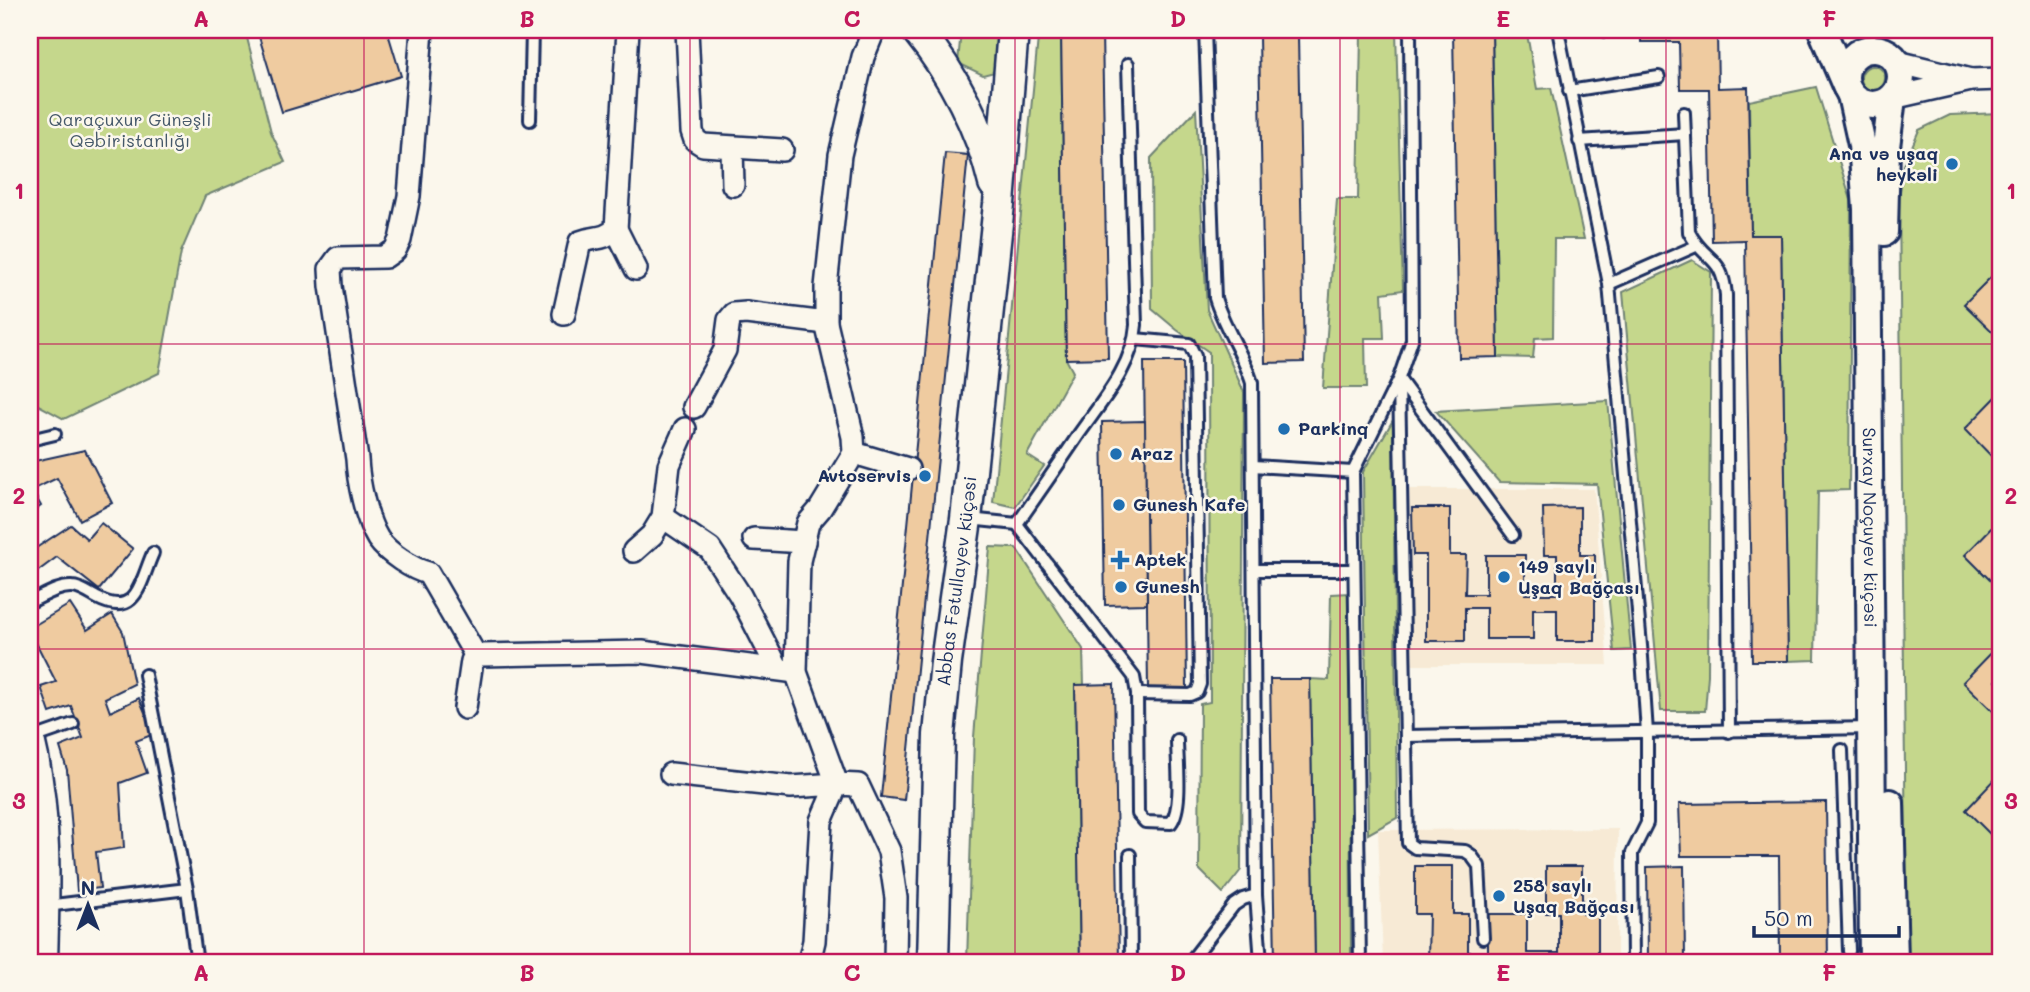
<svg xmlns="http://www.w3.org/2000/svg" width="2030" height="992" font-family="Mali,sans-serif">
<rect width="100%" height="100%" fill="#fbf7ec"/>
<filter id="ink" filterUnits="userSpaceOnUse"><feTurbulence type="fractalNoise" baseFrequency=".0143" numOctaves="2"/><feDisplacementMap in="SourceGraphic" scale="14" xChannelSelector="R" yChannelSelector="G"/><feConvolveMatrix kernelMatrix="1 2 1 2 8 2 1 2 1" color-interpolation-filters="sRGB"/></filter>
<g filter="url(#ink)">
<g fill="#f7ead5">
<polygon points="1406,489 1594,489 1608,665 1410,665"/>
<polygon points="1618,829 1617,962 1383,962 1378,830"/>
</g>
<g fill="#c5d78c" stroke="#708375" stroke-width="2">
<polygon points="30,30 245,30 271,132 285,162 205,196 181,252 159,373 64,419 33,402 30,403"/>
<polygon points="961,30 1001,30 998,71 983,75 958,63"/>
<polygon points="1357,30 1396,30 1403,290 1382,293 1384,338 1365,338 1366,388 1323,388 1337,199 1358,199 1361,32"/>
<polygon points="1492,31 1527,34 1537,89 1551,88 1584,239 1554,239 1553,337 1535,338 1533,358 1498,357"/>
<polygon points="1061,32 1066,359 1073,372 1027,455 1044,466 1015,507 993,502 1038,38"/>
<circle cx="1873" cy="78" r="12"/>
<polygon points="1816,87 1851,200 1849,490 1818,491 1815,660 1788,661 1781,235 1751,235 1749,101"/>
<polygon points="1196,110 1207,310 1244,392 1241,870 1223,893 1199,869 1200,704 1210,702 1209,352 1177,330 1152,309 1151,158"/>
<polygon points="2000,113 2000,952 1964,962 1907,962 1899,198 1904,165 1919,130 1950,115"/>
<polygon points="1692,260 1711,272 1708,675 1705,711 1661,711 1623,292"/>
<polygon points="1608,401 1631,650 1614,651 1597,484 1499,482 1436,411"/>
<polygon points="1393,420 1397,818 1368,834 1363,472"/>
<polygon points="990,547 1016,548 1083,649 1084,685 1075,686 1080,962 967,962 974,737"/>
<polygon points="1350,593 1351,962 1315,962 1310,679 1329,680 1331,594"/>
</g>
<g fill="#efcba0" stroke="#1b2f5e" stroke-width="2">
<polygon points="257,30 387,30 401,76 282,112"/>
<rect x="1139" y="30" width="35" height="5"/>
<polygon points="1641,30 1685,30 1685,35 1717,34 1718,88 1748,87 1751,235 1781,235 1788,661 1752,661 1745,240 1712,241 1709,89 1680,89 1679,42 1641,42"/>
<polygon points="1492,31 1498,357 1459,358 1453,32"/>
<polygon points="1061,32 1102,32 1108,358 1066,359"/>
<polygon points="1259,36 1298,36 1304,362 1265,363"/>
<polygon points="945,153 968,155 904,800 881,797"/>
<polygon points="2000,268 2000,299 1996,303 2000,308 2000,339 1964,304"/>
<polygon points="1144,362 1183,362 1187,688 1148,689"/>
<polygon points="2000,393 2000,465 1965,429"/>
<polygon points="1145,421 1147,604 1105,605 1102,422"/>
<polygon points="85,450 112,503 80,520 57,478 32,490 41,506 30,514 30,462"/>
<polygon points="1580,507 1580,555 1595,555 1595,641 1557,641 1557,609 1533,609 1533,639 1486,639 1486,608 1465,608 1465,641 1426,641 1426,555 1413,555 1412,508 1450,508 1450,555 1466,555 1465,594 1486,594 1486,555 1525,555 1525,594 1557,594 1557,555 1544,555 1543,508"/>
<polygon points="2000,519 2000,551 1998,553 2000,555 2000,590 1965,555"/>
<polygon points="101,523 133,549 99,590 57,557 30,577 30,552 71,525 87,539"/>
<polygon points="70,604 87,630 112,614 123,632 134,684 105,698 110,712 139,698 154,734 136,741 147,773 120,783 124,848 96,852 100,888 77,891 67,770 60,747 83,738 71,706 50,713 41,687 56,682 30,631 30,628"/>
<polygon points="2000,644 2000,677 1996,681 2000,686 2000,718 1963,682"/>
<polygon points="1270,679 1310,679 1315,962 1275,962"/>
<polygon points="1114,684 1119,962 1080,962 1075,685"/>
<polygon points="2000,774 1999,805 2000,844 1966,810"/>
<polygon points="1826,802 1828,962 1780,962 1779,856 1681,856 1679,804"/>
<polygon points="1415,866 1453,866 1453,914 1468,914 1468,952 1488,952 1488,914 1527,914 1527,953 1559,953 1559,913 1546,913 1546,866 1582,866 1582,914 1598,914 1598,962 1428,962 1429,914 1415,914"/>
<polygon points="1684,866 1685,962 1648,962 1647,867"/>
</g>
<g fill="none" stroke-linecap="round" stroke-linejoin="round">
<defs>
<g id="service">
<polyline points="1558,30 1609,284 1642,657 1647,733 1647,823 1632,853 1633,962"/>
<polyline points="1606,31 1607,30"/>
<polyline points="1569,91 1659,77"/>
<path d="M1684 113 1689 232C1705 263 1722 254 1726 295L1729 732"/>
<polyline points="530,120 532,30"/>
<polyline points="1579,141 1685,134"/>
<polyline points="1609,284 1696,246"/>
<polyline points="1135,339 1189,344 1195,356 1200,684 1197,692 1190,695 1137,694"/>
<polyline points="1399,379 1513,535"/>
<polyline points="1399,381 1408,843 1415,848 1465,851 1471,855 1479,866 1483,938"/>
<polyline points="30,440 55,434"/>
<polyline points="1253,466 1353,472"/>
<path d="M969 519 1017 524C1038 494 1059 464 1079 434 1102 401 1133 366 1136 325L1128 64"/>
<path d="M1017 524 1134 677 1137 694 1138 814 1145 822 1171 823C1183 807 1177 761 1177 740"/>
<polyline points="1254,570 1353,570"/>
<path d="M30 602C42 597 58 586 72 587 80 587 90 594 97 598 137 619 140 582 153 553"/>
<polyline points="1406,736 1872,728"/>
<polyline points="30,739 73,724"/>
<polyline points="1842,750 1849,951"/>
<polyline points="1130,855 1131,962"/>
<polyline points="187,889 196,956"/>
<polyline points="1256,895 1261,962"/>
<polyline points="46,906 187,889 145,675"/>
<path d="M1190 962 1234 905 1243 899 1256 895 1252 383C1243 353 1224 328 1215 298L1205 30"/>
<polyline points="1360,962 1353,472 1399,378 1412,340 1410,30"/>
</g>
<g id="minor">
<path d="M422 30 409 196 400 240 395 250 385 257 338 258 330 269 331 286 357 459C358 481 366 520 378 539 388 553 412 569 428 573L476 656"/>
<polyline points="687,30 692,131 695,140 703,145 782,150"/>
<polyline points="874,30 863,57 840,155 826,287 826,323 853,437 854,453 820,509 808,523 799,561 796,672 837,784 858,785 889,851 896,898 895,962"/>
<polyline points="1971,80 2000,79"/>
<polyline points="1892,98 1971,80 1897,62"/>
<polyline points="732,148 733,185"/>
<polyline points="616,229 636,269"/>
<path d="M564 314 580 242C596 236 602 241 616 229L628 30"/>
<polyline points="694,407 725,350 729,320 734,314 746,313 826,323"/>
<polyline points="854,453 908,469"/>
<polyline points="663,517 710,549 740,595 778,669"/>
<polyline points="754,539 804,542"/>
<polyline points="634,551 652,535 663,517 669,465 685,429"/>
<polyline points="465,708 472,661 476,656 482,655 642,652 796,672"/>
<polyline points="671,774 791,787 837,784 821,821 814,941 809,962"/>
</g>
<g id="tertiary">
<polyline points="1822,30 1846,86"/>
<circle cx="1873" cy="77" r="28"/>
<path id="s1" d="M1851 95 1862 145 1867 209 1873 962"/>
<polyline points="1884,232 1886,147 1892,98"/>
<polyline points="1890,803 1894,962"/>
</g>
<g id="secondary">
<path d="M917 30C953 74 981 128 994 183"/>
<path d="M30 744C47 814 44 890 42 962"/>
<path id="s2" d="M933 962 939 735 946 662 966 519 999 204 1013 30"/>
</g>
</defs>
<use href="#service" stroke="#1b2f5e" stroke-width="16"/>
<use href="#minor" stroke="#1b2f5e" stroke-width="26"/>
<use href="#tertiary" stroke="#1b2f5e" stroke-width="32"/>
<use href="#secondary" stroke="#1b2f5e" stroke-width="35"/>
<use href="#service" stroke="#fbf7ec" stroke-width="10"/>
<use href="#minor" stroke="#fbf7ec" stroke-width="21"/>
<use href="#tertiary" stroke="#fbf7ec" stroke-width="26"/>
<use href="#secondary" stroke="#fbf7ec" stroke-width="30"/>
</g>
</g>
<path fill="none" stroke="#c2185b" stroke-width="2" stroke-opacity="0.55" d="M364 30V962M690 30V962M1015 30V962M1340 30V962M1666 30V962M30 344H2000M30 649H2000"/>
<g fill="#1f6fb2" stroke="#fbf7ec" stroke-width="2.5">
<circle cx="1952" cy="164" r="7"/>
<circle cx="1284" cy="429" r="7"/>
<circle cx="1116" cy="454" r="7"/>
<circle cx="925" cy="476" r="7"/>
<circle cx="1119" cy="505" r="7"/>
<path d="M1116.5 549.5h7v7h7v7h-7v7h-7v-7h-7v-7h7z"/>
<circle cx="1504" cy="577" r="7"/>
<circle cx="1121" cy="587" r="7"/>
<circle cx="1499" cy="896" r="7"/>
</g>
<g text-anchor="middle" stroke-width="5" stroke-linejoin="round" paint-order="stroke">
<g font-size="18" fill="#46596a" stroke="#fbf7ec">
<text x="130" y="126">Qaraçuxur Günəşli<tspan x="130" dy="21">Qəbiristanlığı</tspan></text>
</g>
<g font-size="18" font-weight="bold" fill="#1b2f5e" stroke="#fbf7ec" text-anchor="start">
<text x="1938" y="160" text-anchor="end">Ana və uşaq<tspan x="1938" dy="21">heykəli</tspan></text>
<text x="1298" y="435">Parkinq</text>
<text x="1130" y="460">Araz</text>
<text x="911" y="482" text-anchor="end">Avtoservis</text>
<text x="1133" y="511">Gunesh Kafe</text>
<text x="1134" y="566">Aptek</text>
<text x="1518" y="573">149 saylı<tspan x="1518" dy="21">Uşaq Bağçası</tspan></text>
<text x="1135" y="593">Gunesh</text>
<text x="1513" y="892">258 saylı<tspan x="1513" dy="21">Uşaq Bağçası</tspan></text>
</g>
<g font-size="18" fill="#1b2f5e" stroke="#fbf7ec">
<text dy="6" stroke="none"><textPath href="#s1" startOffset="434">Surxay Noçuyev küçəsi</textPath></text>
<text dy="6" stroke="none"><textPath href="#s2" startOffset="382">Abbas Fətullayev küçəsi</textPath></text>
</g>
</g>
<rect width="2030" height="992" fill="none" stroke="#fbf7ec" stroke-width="77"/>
<g transform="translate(88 905)" stroke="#fbf7ec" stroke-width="5" paint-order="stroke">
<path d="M0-5L12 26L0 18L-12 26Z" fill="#1b2f5e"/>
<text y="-10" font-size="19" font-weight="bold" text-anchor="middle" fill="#1b2f5e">N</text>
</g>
<path d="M1754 926v10h145v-10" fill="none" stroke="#1b2f5e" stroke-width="3.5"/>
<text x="1764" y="926" font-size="21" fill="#1b2f5e" stroke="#fbf7ec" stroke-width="5" paint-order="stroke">50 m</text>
<rect x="38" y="38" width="1954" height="916" fill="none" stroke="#c2185b" stroke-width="2.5"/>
<g font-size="23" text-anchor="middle" font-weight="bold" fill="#c2185b">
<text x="201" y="27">A</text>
<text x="527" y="27">B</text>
<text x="852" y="27">C</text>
<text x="1178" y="27">D</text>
<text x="1503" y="27">E</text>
<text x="1829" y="27">F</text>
<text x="19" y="199">1</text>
<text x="2011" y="199">1</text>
<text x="19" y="504">2</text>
<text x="2011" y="504">2</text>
<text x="19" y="809">3</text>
<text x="2011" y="809">3</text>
<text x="201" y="981">A</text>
<text x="527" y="981">B</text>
<text x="852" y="981">C</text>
<text x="1178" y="981">D</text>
<text x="1503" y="981">E</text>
<text x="1829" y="981">F</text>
</g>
</svg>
